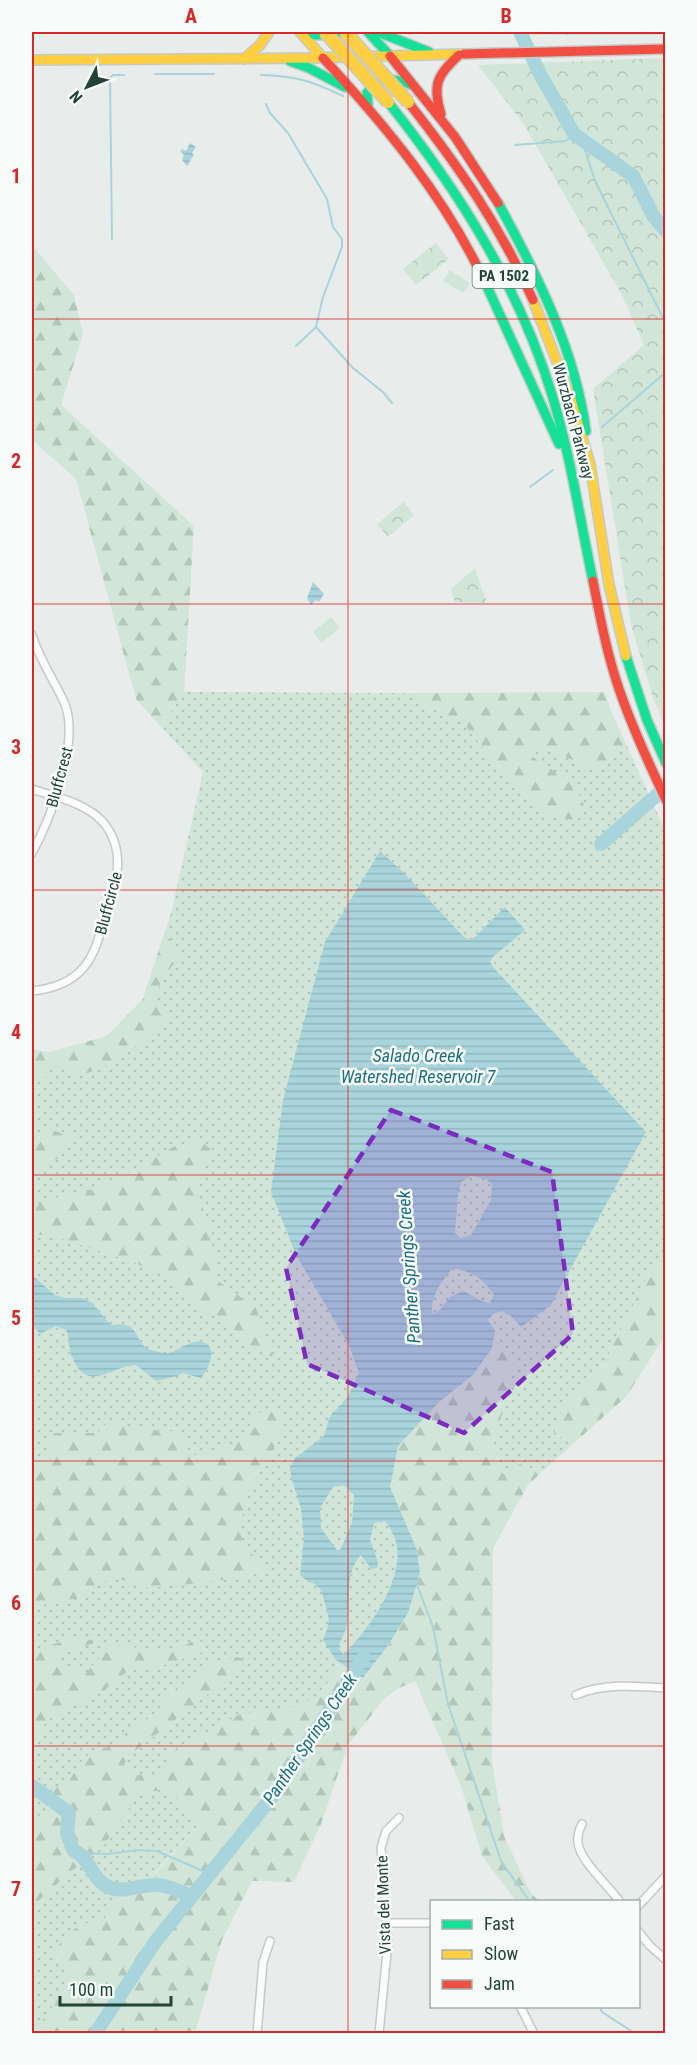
<svg xmlns="http://www.w3.org/2000/svg" width="697" height="2065" font-family="'Roboto Condensed',sans-serif">
<defs>
<pattern id="grass-dots" width="8" height="8" patternUnits="userSpaceOnUse" patternTransform="scale(1.5)"><rect width="8" height="8" fill="#d1e6d8"/><path d="M2 2h.1M6 6h.1" fill="none" stroke="#b3c6ba" stroke-width="1.8" stroke-linecap="round"/></pattern>
<pattern id="forest-firs" width="22" height="20" patternUnits="userSpaceOnUse" patternTransform="scale(1.5)"><rect width="22" height="20" fill="#d1e6d8"/><path d="M5 1l3.5 6h-7zM16 11l3.5 6h-7z" fill="#b3c6ba"/></pattern>
<pattern id="park-crowns" width="20" height="18" patternUnits="userSpaceOnUse" patternTransform="scale(1.5)"><rect width="20" height="18" fill="#d1e6d8"/><path d="M2 6a3 3 0 1 1 6 0M12 15a3 3 0 1 1 6 0" fill="none" stroke="#b3c6ba"/></pattern>
<pattern id="water-rules" width="6" height="5" patternUnits="userSpaceOnUse" patternTransform="scale(1.5)"><rect width="6" height="5" fill="#a9d4db"/><path d="M0 2.5h6" fill="none" stroke="#91b7bd"/></pattern>
</defs>
<rect width="100%" height="100%" fill="#e8edeb"/>
<polygon fill="#d6dedb" points="567,32 665,32 666,35 568,35"/>
<path fill="url(#grass-dots)" d="M184 692 402 693 464 724 493 760 545 816 518 747 550 749 596 772 627 746 665 830V1261L652 1267 604 1363 564 1403 554 1434 574 1443 542 1472 520 1464 502 1475 492 1444 507 1401 514 1366 494 1332 492 1348 473 1375 439 1402 390 1487 417 1550 369 1670 363 1678 337 1661C338 1675 323 1689 314 1699L162 1864 32 2033V1057L107 1036 143 999 171 913 203 772 161 727Z"/>
<g fill="url(#forest-firs)">
<polygon points="500,32 567,32 568,35 502,34"/>
<polygon points="32,245 74,295 83,334 61,405 194,526 184,692 161,727 136,699 76,479 32,440"/>
<polygon points="605,692 611,711 627,746 596,772 550,749 519,748 575,785 586,810 577,820 545,816 493,760 464,724 402,693"/>
<path d="M165 931 180 957 166 973 152 1001 156 1006 171 1017C140 1046 117 1064 76 1077L59 1066 52 1068 43 1081 32 1084V1049L50 1052 107 1036 143 999Z"/>
<path d="M52 1130 76 1138C63 1154 52 1167 32 1172V1139L38 1134Z"/>
<polygon points="198,1140 211,1149 196,1192 209,1223 218,1281 256,1308 273,1357 251,1348 233,1328 199,1307 172,1278 130,1261 53,1236 32,1234 32,1206 47,1199 79,1194 116,1180 175,1146"/>
<polygon points="665,1261 665,1336 626,1397 574,1443 554,1434 564,1402 604,1363 652,1267"/>
<path d="M495 1331 514 1366 507 1401 492 1444 502 1474 520 1464 542 1472 528 1485 493 1548 492 1760 504 1836 531 1893 539 1901H516L482 1856 461 1786 415 1681 399 1688 384 1699 348 1745 321 1824 294 1882 252 1881 222 1940 195 2033H32L69 1986 64 1960 52 1956C68 1929 75 1926 105 1918L109 1903 122 1887 153 1876 197 1826 175 1795 163 1790 140 1793 101 1849 70 1872 37 1902 32 1904V1830L53 1789 69 1781 84 1757 107 1747 120 1745 127 1730 156 1714 167 1696 216 1662 237 1657 251 1661 127 1757 124 1766 134 1775H157L172 1752 242 1713 280 1710 314 1699 333 1676 337 1665 336 1660 364 1678 387 1647 408 1613 420 1573 417 1550 390 1487 398 1446 439 1402 473 1375 492 1348Z"/>
<path d="M283 1411C284 1441 264 1461 251 1488 242 1506 240 1528 242 1547L266 1564 260 1573 210 1582 149 1588 112 1577 82 1597 32 1607V1461L44 1457 54 1433H97L109 1421 119 1419 127 1429 172 1431 179 1434 191 1455 215 1453 242 1440 256 1413Z"/>
<path d="M75 1638 100 1641 70 1651 57 1662 85 1674 112 1644C127 1647 161 1652 175 1649 183 1648 190 1641 198 1639L205 1645 203 1652 158 1667 129 1670 103 1691 46 1721 32 1760V1650Z"/>
</g>
<g fill="url(#park-crowns)">
<polygon points="665,58 666,58 665,727 653,698 631,625 593,389 644,345 622,295 523,123 478,65"/>
<polygon points="436,243 449,259 416,285 403,269"/>
<polygon points="403,502 414,515 388,537 377,524"/>
<polygon points="475,568 486,600 484,603 455,602 451,589"/>
</g>
<g fill="#d1e6d8">
<polygon points="433,251 441,261 420,278 413,268"/>
<polygon points="450,270 470,283 463,293 443,281"/>
<polygon points="331,617 340,628 321,643 313,632"/>
</g>
<g fill="url(#water-rules)" fill-rule="evenodd">
<polygon points="190,143 196,147 192,153 194,155 187,166 182,160 184,155 180,151 182,149 186,151"/>
<polygon points="313,582 324,594 319,602 316,600 311,605 307,598"/>
<path d="M380 851 403 872 464 937 470 940 475 937 505 907 525 930 493 957 490 961 493 967 646 1132 550 1306 521 1327 511 1316 502 1311 493 1314 488 1320 495 1331 492 1348 473 1375 439 1402 398 1446 390 1487 417 1550 420 1573 408 1613 387 1647 363 1678 336 1660 323 1640C330 1624 330 1620 325 1603 323 1599 323 1593 320 1589 315 1582 306 1582 300 1575L304 1538 301 1508 291 1477 290 1467 295 1458 324 1436 330 1416 347 1398 359 1373 349 1345 296 1255 271 1192 283 1100 325 942ZM471 1176 486 1179 492 1184 491 1200 471 1235 461 1238 455 1233 458 1195 461 1182ZM453 1268C474 1273 482 1277 494 1295L490 1303C480 1302 473 1295 463 1291L450 1297 439 1311 433 1314C428 1299 443 1279 453 1268ZM345 1485 354 1495 352 1523 339 1553 321 1528 320 1508 333 1487ZM385 1521C420 1562 373 1623 344 1655L339 1649C340 1638 346 1633 347 1623 351 1601 344 1572 361 1555L371 1569 377 1568 378 1562 370 1540 374 1523Z"/>
<path d="M32 1275 55 1295 64 1298H82L92 1303 111 1325C115 1325 120 1324 125 1325 139 1327 137 1346 151 1350 156 1351 163 1354 169 1353 181 1350 196 1334 208 1345 211 1348 212 1353 211 1358 209 1364 206 1374 200 1378L183 1373 177 1376 156 1381 136 1365C109 1366 88 1395 72 1357 68 1348 70 1338 66 1330L56 1326 40 1334 32 1324Z"/>
</g>
<g fill="none" stroke-linecap="round" stroke-linejoin="round">
<g stroke="#a9d4db" stroke-width="2">
<polyline points="155,74 214,74"/>
<path d="M261 75C297 76 311 81 343 96"/>
<polyline points="266,104 270,113 288,133 327,199 333,227 342,239 342,247 323,297 316,327 353,368 383,392 392,403"/>
<polyline points="582,141 595,181 666,324"/>
<polyline points="515,145 565,141 575,135"/>
<polyline points="112,239 110,78 113,75 124,75"/>
<polyline points="296,346 316,327"/>
<polyline points="602,427 666,372"/>
<polyline points="530,487 553,470"/>
<polyline points="416,1582 433,1627 448,1704 501,1861 530,1902"/>
<polyline points="81,1853 109,1854 137,1850 157,1851 210,1874"/>
<polyline points="599,2006 602,2012 636,2034"/>
</g>
<g stroke="#a9d4db" stroke-width="14">
<polyline points="520,32 540,74 574,134 633,176 654,217 666,231"/>
<polyline points="601,844 666,787"/>
<path d="M32 1786 69 1813 67 1833 73 1850C90 1857 92 1882 111 1888 126 1893 141 1884 157 1885 168 1885 181 1893 192 1896"/>
<polyline points="95,2034 155,1942 276,1792 364,1657"/>
</g>
<defs>
<g id="street">
<path d="M32 635C40 661 53 678 64 702 81 740 51 818 32 853"/>
<path d="M32 789C55 797 84 802 102 821 129 851 115 888 104 921 99 937 95 954 84 967 71 983 52 989 32 991"/>
<path d="M576 1695C603 1683 637 1686 666 1688"/>
<path d="M582 1824C579 1830 577 1836 578 1843 580 1861 609 1886 620 1902"/>
<polyline points="638,1906 666,1876"/>
<polyline points="387,1923 432,1923"/>
<polyline points="638,1931 649,1945 666,1960"/>
<polyline points="520,2006 534,2034"/>
<polyline points="257,2034 263,1962 270,1941"/>
<polyline points="379,2034 388,1942 381,1848 386,1831 399,1818"/>
</g>
<g id="fast">
<polyline points="303,32 316,35 341,34 344,32"/>
<polyline points="368,32 390,56"/>
<polyline points="378,32 429,52"/>
<polyline points="290,61 309,68 345,87"/>
<path d="M388 102C459 191 520 288 553 398 571 458 580 520 593 581"/>
<path d="M368 105 367 93C377 77 397 78 412 85"/>
<path d="M498 203C537 274 575 350 586 431"/>
<polyline points="484,280 559,444"/>
<polyline points="626,656 647,720 666,763"/>
</g>
<g id="slow">
<polyline points="300,32 323,58"/>
<polyline points="244,59 260,45 269,32"/>
<polyline points="32,60 312,58 464,54"/>
<polyline points="533,300 569,393 590,464 609,585 626,656"/>
</g>
<g id="jam">
<polyline points="464,54 666,49"/>
<polyline points="390,56 455,137 498,203"/>
<path d="M323 58C386 126 444 196 484 280"/>
<path d="M408 102C457 164 501 227 533 300"/>
<path d="M441 114C432 85 437 75 459 55"/>
<path d="M593 581C600 617 607 654 619 689 632 727 649 764 666 800"/>
</g>
</defs>
<use href="#street" stroke="#c5cac8" stroke-width="10"/>
<use href="#fast" stroke="#c3cbc8" stroke-width="12"/>
<use href="#slow" stroke="#c3cbc8" stroke-width="12"/>
<use href="#jam" stroke="#c3cbc8" stroke-width="12"/>
<use href="#street" stroke="#fcfcfc" stroke-width="7"/>
<use href="#fast" stroke="#16e098" stroke-width="9"/>
<use href="#slow" stroke="#ffcf43" stroke-width="9"/>
<use href="#jam" stroke="#f24e42" stroke-width="9"/>
<defs>
<g id="slow-bridge">
<polyline points="325,32 388,102"/>
<polyline points="345,32 408,102"/>
</g>
</defs>
<use href="#slow-bridge" stroke="#c3ccc9" stroke-width="15" stroke-linecap="butt"/>
<use href="#slow-bridge" stroke="#ffcf43" stroke-width="12"/>
</g>
<path fill="#7b2cbf" fill-opacity="0.2" stroke="#7b2cbf" stroke-width="4.5" stroke-dasharray="12 8" stroke-linejoin="round" d="M391 1110 552 1172 573 1334 464 1433 307 1364 286 1268Z"/>
<path fill="none" stroke="#d62828" stroke-width="1.5" stroke-opacity="0.55" d="M348 32V2034M32 319H666M32 604H666M32 890H666M32 1175H666M32 1461H666M32 1746H666"/>
<g text-anchor="middle" stroke-width="5" stroke-linejoin="round" paint-order="stroke">
<rect fill="#f7fbf9" stroke="#637a73" stroke-width="1.5" x="472.5" y="264" width="63" height="24" rx="4.5"/>
<g font-size="15" font-weight="bold" fill="#24423a">
<text x="504" y="281">PA 1502</text>
</g>
<g font-size="16" fill="#24423a" stroke="#f7fbf9">
<text transform="translate(574 421) rotate(75)" y="6">Wurzbach Parkway</text>
<text transform="translate(59 777) rotate(-75)" y="6">Bluffcrest</text>
<text transform="translate(108 903) rotate(-75)" y="6">Bluffcircle</text>
<text transform="translate(383 1905) rotate(-92)" y="6">Vista del Monte</text>
</g>
<g font-size="18" font-style="italic" fill="#1c6f80" stroke="#f7fbf9">
<text x="418" y="1062">Salado Creek<tspan x="418" dy="21">Watershed Reservoir 7</tspan></text>
<text transform="translate(409 1267) rotate(-94)" y="6">Panther Springs Creek</text>
<text transform="translate(310 1739) rotate(-56)" y="6">Panther Springs Creek</text>
</g>
</g>
<rect width="697" height="2065" fill="none" stroke="#f7fbf9" stroke-width="66"/>
<rect x="430" y="1900" width="210" height="108" fill="#f7fbf9" stroke="#a3b1ad" stroke-width="1.5"/>
<rect x="442" y="1920" width="30" height="9" fill="#16e098" stroke="#a3b1ad" stroke-width="1.5"/>
<text x="484" y="1930" font-size="18" fill="#24423a">Fast</text>
<rect x="442" y="1950" width="30" height="9" fill="#ffcf43" stroke="#a3b1ad" stroke-width="1.5"/>
<text x="484" y="1960" font-size="18" fill="#24423a">Slow</text>
<rect x="442" y="1980" width="30" height="9" fill="#f24e42" stroke="#a3b1ad" stroke-width="1.5"/>
<text x="484" y="1990" font-size="18" fill="#24423a">Jam</text>
<g transform="translate(87 87) rotate(228)" stroke="#f7fbf9" stroke-width="4.5" paint-order="stroke">
<path d="M0-4.5L10 22L0 15L-10 22Z" fill="#24423a"/>
<text y="-9" font-size="16" font-weight="bold" text-anchor="middle" fill="#24423a">N</text>
</g>
<path d="M60 1996v9h111v-9" fill="none" stroke="#24423a" stroke-width="3"/>
<text x="69" y="1996" font-size="18" fill="#24423a" stroke="#f7fbf9" stroke-width="4.5" paint-order="stroke">100 m</text>
<rect x="33" y="33" width="631" height="1999" fill="none" stroke="#d62828" stroke-width="2"/>
<g font-size="20" text-anchor="middle" font-weight="bold" fill="#d62828">
<text x="191" y="23">A</text>
<text x="506" y="23">B</text>
<text x="16" y="183">1</text>
<text x="16" y="468">2</text>
<text x="16" y="754">3</text>
<text x="16" y="1039">4</text>
<text x="16" y="1325">5</text>
<text x="16" y="1610">6</text>
<text x="16" y="1896">7</text>
</g>
</svg>
